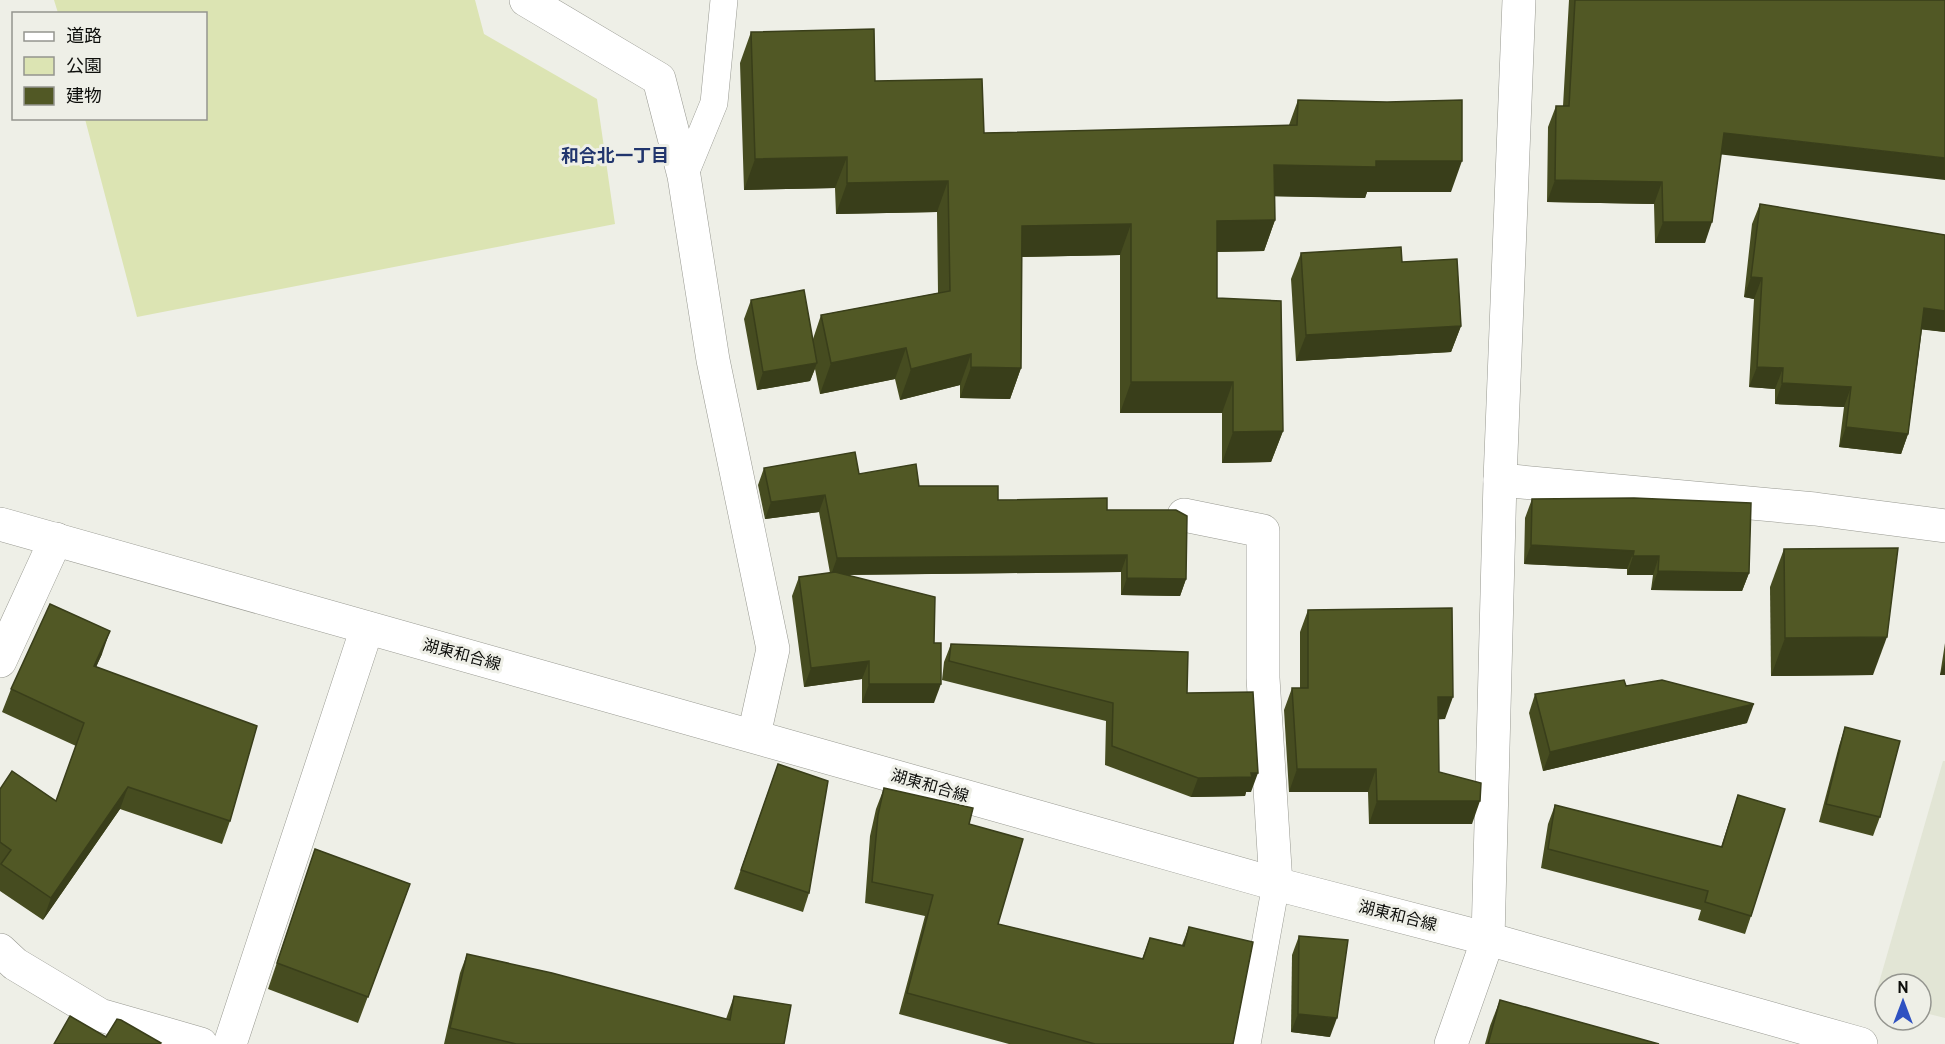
<svg xmlns="http://www.w3.org/2000/svg" width="1945" height="1044" font-family="Overpass,'Noto Sans JP',sans-serif">
<rect width="100%" height="100%" fill="#eeefe7"/>
<polygon fill="#e2e5d5" points="1943,761 1945,761 1945,1018 1921,1012 1921,984 1885,984 1885,1003 1874,1000"/>
<polygon fill="#dce4b3" points="54,0 475,0 484,34 597,99 615,224 137,317 85,119 206,118 206,14 58,13"/>
<g fill="none" stroke-linecap="round" stroke-linejoin="round">
<defs>
<g id="lane">
<polyline points="684,176 714,103 724,0"/>
<polyline points="1247,1044 1276,884"/>
</g>
<g id="street">
<polyline points="526,0 659,79 684,176 713,360 773,649 754,735"/>
<polyline points="1500,480 1815,509 1945,526"/>
<polyline points="1184,515 1263,531 1263,678 1276,884"/>
<polyline points="0,661 56,539"/>
<polyline points="0,950 15,964 100,1015 201,1044"/>
<polyline points="230,1044 367,628"/>
<polyline points="1451,1044 1488,939 1500,480 1519,0"/>
</g>
<polyline id="secondary" points="0,524 1276,884 1488,939 1861,1044"/>
</defs>
<use href="#lane" stroke="#989991" stroke-width="28"/>
<use href="#street" stroke="#989991" stroke-width="34"/>
<use href="#secondary" stroke="#989991" stroke-width="34"/>
<use href="#lane" stroke="#fff" stroke-width="27"/>
<use href="#street" stroke="#fff" stroke-width="33"/>
<use href="#secondary" stroke="#fff" stroke-width="33"/>
</g>
<g fill="#464c20">
<polygon points="1569,0 1945,0 1721,154 1705,243 1655,243 1654,204 1547,202 1548,127 1556,106 1563,106"/>
<polygon points="751,32 875,81 984,133 1289,125 1298,100 1451,192 1367,192 1365,198 1275,196 1275,220 1264,251 1217,252 1217,298 1283,431 1271,462 1222,463 1222,413 1120,413 1120,255 1022,257 1021,368 1010,399 960,398 960,385 900,400 895,379 820,394 815,369 810,381 757,390 744,319 751,300 813,339 821,315 938,293 937,212 836,214 835,188 744,190 740,63"/>
<polygon points="1760,204 1945,235 1945,332 1922,329 1908,434 1901,454 1839,447 1844,407 1775,404 1775,389 1749,387 1754,299 1744,297 1752,224"/>
<polygon points="1301,253 1402,262 1461,326 1451,352 1296,361 1291,279"/>
<polygon points="764,468 859,474 919,486 998,500 1107,510 1186,579 1180,596 1121,595 1121,572 846,575 934,643 934,703 862,703 862,679 804,687 792,596 799,577 830,573 819,512 765,519 758,485"/>
<polygon points="1532,499 1749,573 1742,591 1651,590 1653,575 1627,575 1627,569 1524,564 1525,518"/>
<polygon points="1784,549 1873,675 1771,676 1770,587"/>
<polygon points="1308,610 1445,719 1438,719 1439,772 1472,824 1369,824 1368,792 1289,792 1284,710 1292,688 1300,688 1300,632"/>
<polygon points="1945,643 1945,675 1940,675"/>
<polygon points="951,644 1187,693 1251,792 1246,792 1245,796 1191,797 1105,765 1106,721 942,680 944,662"/>
<polygon points="102,654 96,667 230,821 222,844 120,809 43,920 0,891 0,789 56,801 76,746 2,712 11,689"/>
<polygon points="1535,694 1747,723 1543,771 1529,713"/>
<polygon points="1845,727 1880,817 1873,836 1819,822 1839,746"/>
<polygon points="778,764 809,893 803,912 734,889"/>
<polygon points="884,788 969,824 998,924 1142,959 1150,938 1182,945 1189,927 1233,1044 1009,1044 899,1014 925,916 865,903 870,836 876,809"/>
<polygon points="1738,795 1751,916 1745,934 1698,920 1701,910 1541,868 1548,824 1555,805 1721,847"/>
<polygon points="315,849 410,884 358,1023 268,989"/>
<polygon points="1299,936 1330,1037 1291,1032 1292,955"/>
<polygon points="467,954 726,1019 734,996 784,1044 444,1044 460,973"/>
<polygon points="1500,1000 1659,1044 1485,1044 1490,1026"/>
</g>
<g fill="#393e1a">
<polygon points="1724,133 1945,158 1945,180 1717,154"/>
<polygon points="847,157 835,188 744,190 755,159"/>
<polygon points="1376,161 1462,161 1451,192 1367,192 1365,198 1262,196 1274,165"/>
<polygon points="1555,180 1662,182 1654,204 1547,202"/>
<polygon points="948,181 937,212 836,214 847,183"/>
<polygon points="1275,220 1264,251 1206,252 1217,221"/>
<polygon points="1663,222 1712,222 1705,243 1655,243"/>
<polygon points="1131,224 1120,255 1011,257 1022,226"/>
<polygon points="1751,277 1762,278 1754,299 1744,297"/>
<polygon points="1924,308 1945,311 1945,332 1917,329"/>
<polygon points="1461,326 1451,352 1296,361 1306,335"/>
<polygon points="906,348 895,379 820,394 831,363"/>
<polygon points="971,354 960,385 900,400 911,369"/>
<polygon points="817,363 810,381 757,390 763,372"/>
<polygon points="971,367 1021,368 1010,399 960,398"/>
<polygon points="1757,367 1783,368 1775,389 1749,387"/>
<polygon points="1131,382 1233,382 1222,413 1120,413"/>
<polygon points="1782,383 1851,387 1844,407 1775,404"/>
<polygon points="1846,427 1908,434 1901,454 1839,447"/>
<polygon points="1283,431 1271,462 1222,463 1233,432"/>
<polygon points="825,495 819,512 765,519 771,502"/>
<polygon points="1531,545 1634,551 1627,569 1524,564"/>
<polygon points="1127,555 1121,572 831,575 837,558"/>
<polygon points="1633,556 1659,556 1653,575 1627,575"/>
<polygon points="1658,571 1749,573 1742,591 1651,590"/>
<polygon points="1127,578 1186,579 1180,596 1121,595"/>
<polygon points="110,631 102,654 86,689 94,666"/>
<polygon points="1887,637 1873,675 1771,676 1785,638"/>
<polygon points="869,661 862,679 804,687 811,668"/>
<polygon points="1945,661 1945,675 1940,675"/>
<polygon points="869,684 941,684 934,703 862,703"/>
<polygon points="1438,697 1453,697 1445,719 1430,720"/>
<polygon points="1754,704 1747,723 1543,771 1550,752"/>
<polygon points="1297,769 1376,769 1368,792 1289,792"/>
<polygon points="1251,773 1258,773 1251,792 1246,792 1245,796 1191,797 1198,778"/>
<polygon points="128,787 120,809 43,920 51,898"/>
<polygon points="1377,801 1480,801 1472,824 1369,824"/>
<polygon points="1298,1014 1337,1018 1330,1037 1291,1032"/>
</g>
<g fill="#515825" stroke="#393e1a" stroke-width="1.5">
<polygon points="1575,0 1945,0 1945,158 1724,133 1712,222 1663,222 1662,182 1555,180 1556,106 1569,106"/>
<polygon points="874,29 875,81 982,79 984,133 1297,125 1298,100 1387,102 1462,100 1462,161 1376,161 1376,167 1274,165 1275,220 1217,221 1217,298 1281,301 1283,431 1233,432 1233,382 1131,382 1131,224 1022,226 1021,368 971,367 971,354 911,369 906,348 831,363 821,315 950,291 948,181 847,183 847,157 755,159 751,32"/>
<polygon points="1760,204 1945,235 1945,311 1924,308 1908,434 1846,427 1851,387 1782,383 1783,368 1757,367 1762,278 1751,277"/>
<polygon points="1401,247 1402,262 1457,259 1461,326 1306,335 1301,253"/>
<polygon points="804,290 817,363 763,372 751,300"/>
<polygon points="855,452 859,474 916,464 919,486 998,486 998,500 1107,498 1107,510 1176,510 1187,516 1186,579 1127,578 1127,555 837,558 825,495 771,502 764,468"/>
<polygon points="1634,498 1751,503 1749,573 1658,571 1659,556 1633,556 1634,551 1531,545 1532,499"/>
<polygon points="1898,548 1887,637 1785,638 1784,549"/>
<polygon points="835,572 935,597 934,643 941,643 941,684 869,684 869,661 811,668 799,577"/>
<polygon points="50,604 110,631 94,666 257,726 230,821 128,787 51,898 1,864 11,850 0,842 0,789 12,771 56,801 84,723 11,689"/>
<polygon points="1452,608 1453,697 1438,697 1439,772 1481,783 1480,801 1377,801 1376,769 1297,769 1292,688 1308,688 1308,610"/>
<polygon points="951,644 1188,652 1187,693 1253,692 1258,773 1251,773 1252,777 1198,778 1112,746 1113,703 949,661"/>
<polygon points="1624,680 1626,686 1662,680 1754,704 1550,752 1535,694"/>
<polygon points="1845,727 1900,741 1880,817 1826,804"/>
<polygon points="778,764 828,781 809,893 741,870"/>
<polygon points="884,788 973,808 969,824 1023,839 998,924 1143,959 1150,938 1184,946 1189,927 1253,942 1233,1044 1095,1044 907,993 933,895 872,882 878,815"/>
<polygon points="1738,795 1785,809 1751,916 1705,902 1708,891 1548,849 1555,805 1722,847"/>
<polygon points="315,849 410,884 368,997 277,963"/>
<polygon points="1299,936 1348,940 1337,1018 1298,1014"/>
<polygon points="467,954 552,973 730,1020 734,996 791,1005 784,1044 516,1044 450,1028"/>
<polygon points="1500,1000 1659,1044 1488,1044"/>
<polygon points="70,1016 106,1037 117,1019 121,1020 161,1043 160,1044 54,1044"/>
</g>
<g text-anchor="middle" stroke-width="6" stroke-linejoin="round" paint-order="stroke">
<g font-size="16" fill="#0d0e0b" stroke="#eeefe7">
<text transform="translate(462 654) rotate(15)" y="6">湖東和合線</text>
<text transform="translate(930 785) rotate(16)" y="6">湖東和合線</text>
<text transform="translate(1398 915) rotate(14)" y="6">湖東和合線</text>
</g>
<g font-size="18" font-weight="bold" fill="#21356d" stroke="#eeefe7">
<text x="615" y="162">和合北一丁目</text>
</g>
</g>
<rect x="12" y="12" width="195" height="108" fill="#eeefe7" stroke="#94958f" stroke-width="1.5"/>
<rect x="24" y="32" width="30" height="9" fill="#ffffff" stroke="#94958f" stroke-width="1.5"/>
<text x="66" y="42" font-size="18" fill="#0d0e0b">道路</text>
<rect x="24" y="57" width="30" height="18" fill="#dce4b3" stroke="#94958f" stroke-width="1.5"/>
<text x="66" y="72" font-size="18" fill="#0d0e0b">公園</text>
<rect x="24" y="87" width="30" height="18" fill="#515825" stroke="#94958f" stroke-width="1.5"/>
<text x="66" y="102" font-size="18" fill="#0d0e0b">建物</text>
<g transform="translate(1903 1002)"><circle r="28" fill="#eeefe7" stroke="#94958f" stroke-width="1.5"/>
<path d="M0-4.5L10 22L0 15L-10 22Z" fill="#2e51c1"/>
<text y="-9" font-size="16" font-weight="bold" text-anchor="middle" fill="#0d0e0b">N</text>
</g>
</svg>
